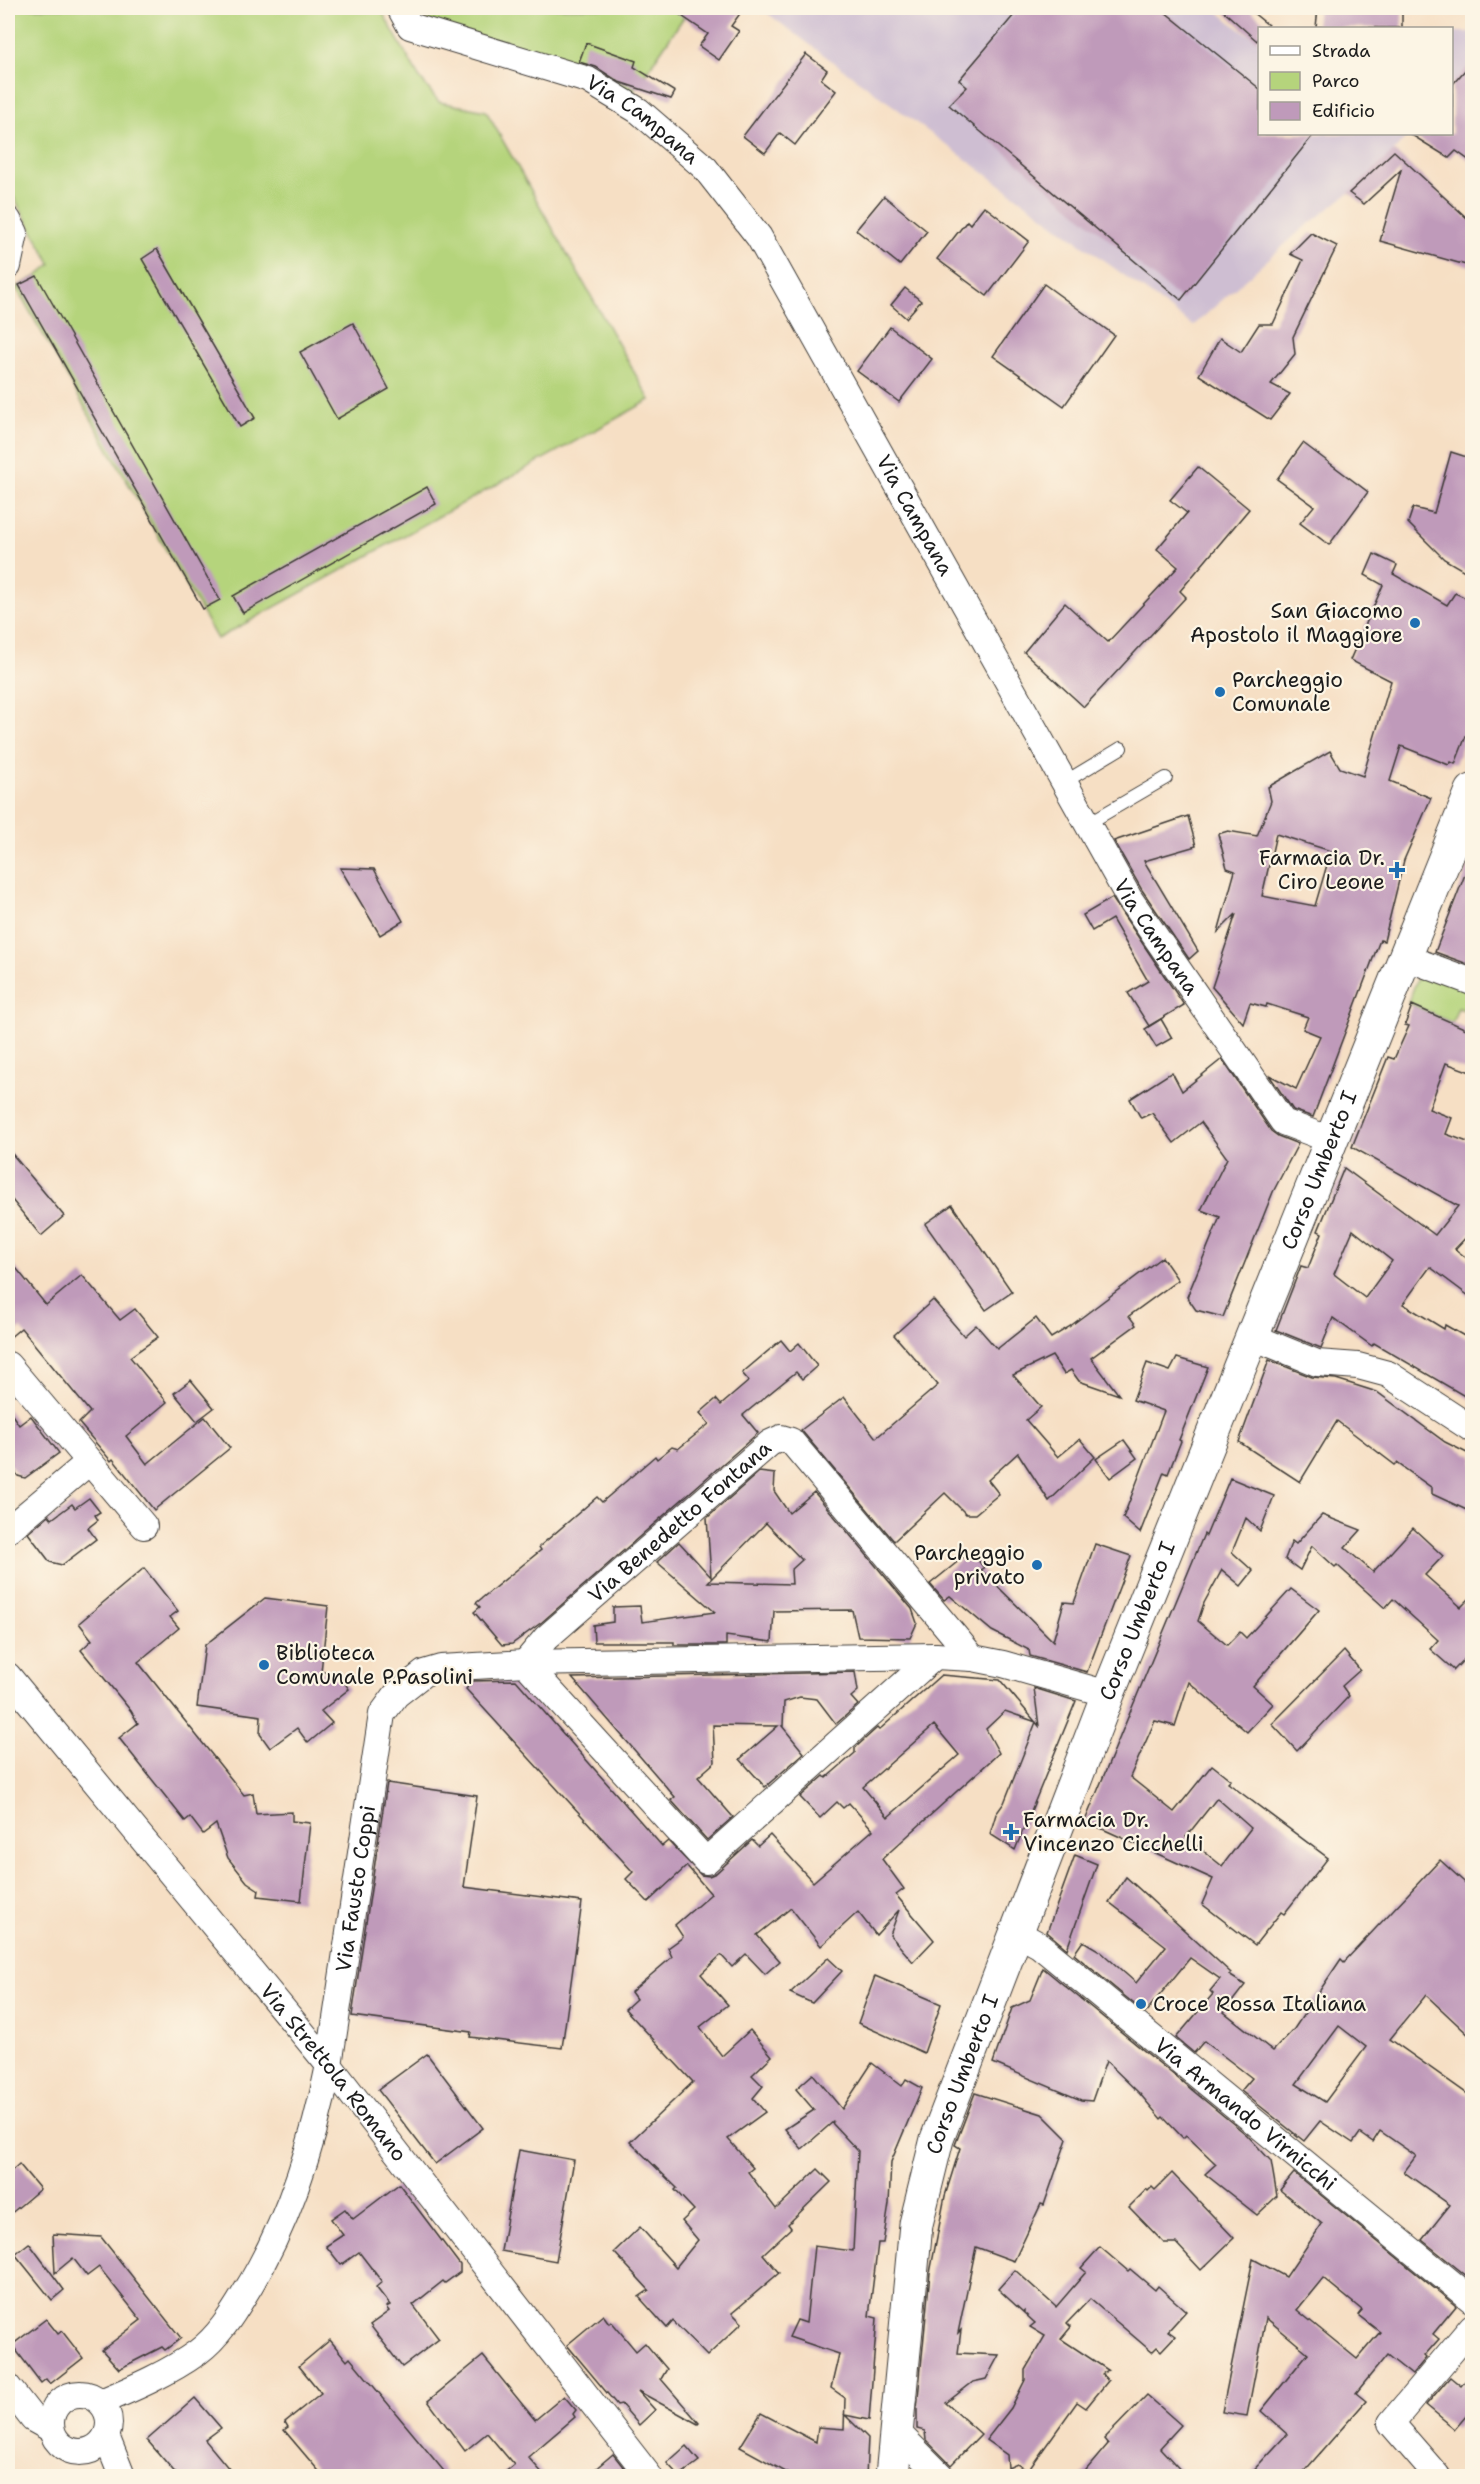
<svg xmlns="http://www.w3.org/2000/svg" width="1480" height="2484" font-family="'Shantell Sans',sans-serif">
<rect width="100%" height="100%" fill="#fcf5e5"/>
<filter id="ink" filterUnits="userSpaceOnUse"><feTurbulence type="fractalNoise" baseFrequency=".0167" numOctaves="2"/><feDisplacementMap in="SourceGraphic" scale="12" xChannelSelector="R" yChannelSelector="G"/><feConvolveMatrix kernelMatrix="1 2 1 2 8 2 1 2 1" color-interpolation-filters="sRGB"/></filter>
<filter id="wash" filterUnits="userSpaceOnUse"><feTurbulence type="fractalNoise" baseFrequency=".008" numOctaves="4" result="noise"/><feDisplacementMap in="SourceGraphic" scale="24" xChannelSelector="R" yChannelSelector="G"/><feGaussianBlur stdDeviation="1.35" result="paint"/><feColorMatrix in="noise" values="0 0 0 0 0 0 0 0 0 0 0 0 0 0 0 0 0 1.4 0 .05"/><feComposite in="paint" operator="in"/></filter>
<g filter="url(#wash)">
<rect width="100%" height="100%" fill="#f6dfc4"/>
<g fill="#cebed2">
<polygon points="760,8 1214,8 1234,25 1259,41 1260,134 1409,134 1391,154 1349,193 1301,230 1193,326"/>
<polygon points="1452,32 1472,32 1472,62 1452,85"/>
</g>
<g fill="#b5d47c" stroke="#68784c" stroke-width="1.5">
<polygon points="8,8 380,8 419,77 439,102 486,111 650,400 217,639 16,287 37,276 51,264 8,187"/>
<polygon points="414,8 690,8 629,98 419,17"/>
<polygon points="1421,968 1472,987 1472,1012 1458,1008 1452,1023 1408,1003"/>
</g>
<g id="blocks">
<g fill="#bf9aba" fill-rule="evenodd">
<polygon points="670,8 744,8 731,26 739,31 719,60 699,46 708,34"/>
<polygon points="1020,8 1160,8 1260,89 1260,134 1314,134 1181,300 949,105 967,87 959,80"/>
<polygon points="1220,8 1247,8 1268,25 1265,28 1260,28 1260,37 1257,41"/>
<polygon points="1318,8 1402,8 1402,28 1316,27"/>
<polygon points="586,43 636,61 634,67 675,92 671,99 619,82 596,67 579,62"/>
<polygon points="806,54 827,70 821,79 836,91 795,145 780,133 765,153 743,136"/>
<polygon points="1473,61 1473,163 1456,151 1449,158 1410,134 1452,134 1452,85"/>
<polygon points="1394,151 1467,218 1473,219 1473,267 1380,241 1401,170 1364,204 1349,193"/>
<polygon points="884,196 927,231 900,265 856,230"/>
<polygon points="984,206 1029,241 987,296 937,259 967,221 970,224"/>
<polygon points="1311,233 1337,246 1293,337 1295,354 1271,384 1290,394 1270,420 1199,375 1220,338 1241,352 1259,324 1273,324 1303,260 1290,254"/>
<polygon points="157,249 255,418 240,427 142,259"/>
<polygon points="37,276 220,600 203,609 19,285"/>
<polygon points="1044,284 1114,335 1064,406 993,356"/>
<polygon points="905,288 921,301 906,318 891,305"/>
<polygon points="353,323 389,389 337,419 300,352"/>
<polygon points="890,327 932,359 899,402 857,371"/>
<polygon points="1303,443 1368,492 1329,545 1300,523 1314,506 1277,479"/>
<polygon points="1451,452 1473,459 1473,576 1444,559 1408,523 1413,508 1434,513"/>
<polygon points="1198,467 1249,509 1180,591 1186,597 1084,707 1024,652 1065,603 1108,642 1178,567 1157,549 1187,513 1170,500"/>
<polygon points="427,487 436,504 243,613 233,596"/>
<path d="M1374 554 1397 565 1393 574 1447 605 1455 593 1473 601V718L1455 764 1451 762 1449 765 1401 746 1390 781 1431 798 1404 860 1384 941 1380 940 1313 1117 1293 1110 1269 1075 1296 1089 1320 1036 1303 1029 1308 1017 1267 1004 1266 1007 1250 1003 1243 1023 1212 987 1236 914 1218 932 1235 871 1227 868 1218 834 1228 831 1257 836 1271 801 1268 787 1330 751 1340 768 1363 776 1391 681 1350 660 1383 585 1365 575ZM1276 834 1331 851 1315 906 1262 896Z"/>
<polygon points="1188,816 1196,846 1144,861 1198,951 1189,959 1142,890 1114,841"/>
<polygon points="1471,859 1473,859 1473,966 1435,952"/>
<polygon points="340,868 374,869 403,921 380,935"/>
<polygon points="1112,898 1184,1005 1149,1026 1128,993 1148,981 1112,919 1092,931 1083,915"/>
<path d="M1412 1005 1473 1032V1073L1446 1063 1429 1109 1452 1118 1446 1134 1473 1144V1230L1455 1249 1473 1263V1299L1430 1267 1403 1304 1444 1329 1445 1325 1473 1341V1401L1374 1343 1372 1346 1333 1318 1321 1348 1276 1330 1301 1266 1308 1268 1322 1233 1318 1231 1344 1168 1435 1235 1458 1206 1352 1147 1388 1057 1394 1059 1409 1026 1405 1025ZM1353 1230 1392 1261 1365 1298 1334 1274Z"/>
<polygon points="1161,1019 1172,1038 1156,1047 1145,1029"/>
<polygon points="1222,1059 1271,1131 1278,1136 1298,1144 1273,1192 1223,1317 1196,1310 1187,1297 1220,1217 1201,1210 1227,1158 1201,1122 1174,1143 1152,1113 1141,1118 1130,1099 1172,1072 1182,1091"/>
<polygon points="8,1149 64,1216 41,1236 8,1195"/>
<polygon points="952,1205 1012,1292 986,1310 925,1224"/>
<polygon points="1162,1257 1178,1280 1129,1316 1136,1325 1091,1358 1119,1395 1079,1381 1071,1370 1064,1374 1052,1356 1013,1375 1041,1407 1026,1420 1058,1457 1080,1439 1095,1457 1049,1501 1018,1453 988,1480 999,1494 975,1514 966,1514 945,1493 894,1541 801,1430 844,1397 876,1438 938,1385 894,1335 933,1300 964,1336 976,1325 997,1349 1036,1318 1051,1338 1069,1327"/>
<polygon points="8,1258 46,1305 82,1275 120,1320 135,1309 158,1337 130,1357 167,1402 126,1436 147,1464 205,1417 230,1448 154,1510 113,1459 111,1461 79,1423 90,1412 21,1328 8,1339"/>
<polygon points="781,1340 790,1351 799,1343 817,1366 802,1379 796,1372 743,1415 758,1433 542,1622 512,1644 502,1645 474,1612 480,1607 476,1603 541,1550 539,1547 597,1497 602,1502 655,1456 657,1459 672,1447 678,1449 709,1424 700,1413 716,1399 721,1405 749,1381 742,1373"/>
<polygon points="1177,1358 1208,1367 1179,1440 1181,1441 1168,1474 1164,1472 1140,1533 1123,1518 1164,1411 1133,1400 1147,1363 1170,1371"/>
<polygon points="1269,1360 1312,1377 1336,1379 1377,1392 1445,1442 1473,1456 1473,1513 1432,1494 1432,1488 1397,1463 1395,1465 1337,1421 1300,1482 1239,1442"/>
<polygon points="191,1380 214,1408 197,1421 174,1393"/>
<polygon points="8,1409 19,1425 31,1416 59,1453 25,1478 18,1476 8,1462"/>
<polygon points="1124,1440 1137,1458 1110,1478 1096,1459"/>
<path d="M759 1472 775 1474 774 1491 789 1513 814 1492 912 1609 917 1623 910 1638 858 1637 852 1610 774 1611 772 1642 726 1636V1645H674V1642H594L593 1625 613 1622V1607L640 1606 642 1622 715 1612 657 1562 679 1542 711 1577 707 1518ZM766 1523 802 1560 791 1570 792 1584 708 1582Z"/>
<path d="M1230 1478 1274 1496 1260 1531 1246 1518 1232 1552 1253 1571 1241 1586 1222 1570 1204 1603 1198 1621 1227 1645 1240 1632 1246 1638 1291 1589 1319 1610 1253 1686 1273 1704 1247 1732 1189 1682 1175 1726 1155 1721 1130 1777 1174 1812 1212 1765 1231 1780 1228 1783 1328 1858 1284 1914 1281 1912 1255 1945 1202 1904 1213 1879 1085 1821 1204 1534 1206 1536ZM1217 1798 1251 1828 1222 1866 1186 1837Z"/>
<polygon points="89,1498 100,1512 95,1515 98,1520 88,1528 96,1539 62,1565 50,1562 28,1533 49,1515 52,1519 72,1504 75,1508"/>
<polygon points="1322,1515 1361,1530 1345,1548 1373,1572 1413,1528 1443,1556 1425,1575 1461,1607 1473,1595 1473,1650 1454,1670 1430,1649 1438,1640 1393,1599 1385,1608 1337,1565 1335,1567 1312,1546 1300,1570 1285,1559 1292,1541 1296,1544"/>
<polygon points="1095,1544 1131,1556 1087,1672 1030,1656 1029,1650 992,1631 950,1596 944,1600 930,1584 971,1551 984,1568 981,1570 1053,1641 1064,1602 1074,1603"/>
<polygon points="144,1568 178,1611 170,1617 179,1628 138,1662 244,1795 253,1793 256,1814 292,1812 292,1821 310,1823 301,1901 258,1896 259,1890 247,1882 228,1858 216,1824 203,1834 190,1817 185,1821 119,1738 138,1723 131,1711 81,1650 92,1640 79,1623"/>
<polygon points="265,1598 328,1606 321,1672 338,1673 349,1689 321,1711 332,1723 308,1743 297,1728 270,1748 260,1734 261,1716 197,1707 205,1645"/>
<polygon points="1344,1651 1360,1670 1342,1686 1349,1696 1297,1751 1272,1724"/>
<polygon points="855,1672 858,1691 851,1697 858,1705 836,1724 817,1699 800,1697 784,1702 783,1726 782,1726 804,1753 765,1787 740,1759 778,1726 713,1725 715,1762 698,1777 733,1817 707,1840 671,1800 675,1797 572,1678"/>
<path d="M941 1675 1000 1680 1039 1726 1034 1688 1076 1701 1015 1850 990 1834 996 1814 1004 1803 1036 1722 1005 1711 986 1729 999 1753 882 1859 904 1889 896 1895 934 1940 913 1962 890 1935 899 1910 876 1935 858 1912 821 1946 791 1908 757 1935 780 1961 765 1974 746 1954 732 1967 721 1955 701 1974 728 2005 700 2027 722 2056 750 2030 772 2056 752 2075 763 2086 753 2098 765 2112 728 2139 753 2168 748 2172 776 2209 818 2169 831 2182 788 2224 791 2228 763 2254 779 2273 732 2313 742 2323 707 2356 673 2321 667 2328 639 2297 649 2290 614 2252 640 2227 676 2267 698 2240 682 2221 694 2210 675 2190 677 2188 630 2142 693 2082 625 2009 636 1999 631 1992 672 1957 668 1948 683 1937 675 1925 711 1894 687 1866 648 1902 626 1879 633 1872 466 1689 473 1681 516 1680 662 1846 668 1841 701 1875 709 1876 716 1873 752 1840 758 1846 770 1835 813 1882 873 1830 849 1803 843 1808 837 1802 820 1818 800 1797 824 1776 826 1778 855 1753V1748L877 1728 879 1730ZM934 1725 959 1755 888 1817 863 1787Z"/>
<polygon points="387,1783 477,1796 464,1887 582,1902 562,2048 470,2037 471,2032 352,2016"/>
<polygon points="1075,1855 1097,1864 1067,1949 1047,1932"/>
<path d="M1440 1860 1473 1890V2039L1426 1995 1390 2039 1473 2098V2281L1422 2240 1450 2205 1404 2172 1416 2156 1380 2131 1373 2142 1360 2133 1353 2143 1320 2121 1304 2141 1241 2091 1252 2078 1204 2041 1194 2053 1176 2038 1213 1994 1210 1991 1220 1979 1190 1958 1145 2013 1074 1954 1083 1941 1100 1951 1136 1983 1166 1946 1109 1902 1126 1877 1231 1973 1229 1975 1245 1985 1224 2012 1273 2051 1294 2029 1341 1959 1344 1962ZM1339 2026 1366 2047 1325 2102 1296 2084Z"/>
<polygon points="828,1958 842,1971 812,2003 790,1993"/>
<polygon points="1043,1968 1247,2135 1271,2161 1277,2196 1257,2215 1205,2174 1216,2164 1186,2135 1183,2138 1163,2117 1161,2119 1140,2094 1106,2061 1092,2101 1081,2100 993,2063 1012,2008 1030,2000"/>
<polygon points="875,1976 941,2004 924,2053 858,2023"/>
<polygon points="427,2054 483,2128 435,2164 378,2090"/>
<polygon points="872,2063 902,2086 906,2079 922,2088 891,2162 889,2204 883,2243 878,2243 869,2316 877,2318 869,2420 845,2415 868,2438 866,2476 793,2476 740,2447 761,2413 816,2442 818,2427 844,2429 845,2398 831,2388 839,2354 789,2337 797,2320 806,2323 814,2246 853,2251 858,2151 832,2123 834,2121 802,2149 785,2129 814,2110 796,2089 813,2074 842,2109"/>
<polygon points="975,2093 1042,2114 1067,2139 1044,2205 1041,2204 1014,2261 976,2247 958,2333 961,2330 958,2353 999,2355 986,2379 973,2382 946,2403 981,2434 951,2465 926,2440 925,2431 917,2429 917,2409 930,2273 945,2196 960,2148 955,2145"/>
<polygon points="519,2150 574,2160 556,2261 501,2251"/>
<polygon points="19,2164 40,2189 8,2216 8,2174"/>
<polygon points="1172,2173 1234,2238 1201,2270 1176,2243 1164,2243 1129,2207 1147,2189 1148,2191 1152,2187 1155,2190"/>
<path d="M1294 2173 1456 2306 1433 2334 1439 2339 1424 2356 1426 2358 1412 2375 1387 2355 1356 2393 1366 2401 1300 2476H1248L1287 2434 1261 2411 1308 2353 1266 2318 1247 2416 1222 2412 1253 2259 1286 2277 1322 2224 1280 2190ZM1323 2278 1362 2310 1358 2315 1380 2332 1357 2359 1297 2310Z"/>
<polygon points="399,2184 460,2265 460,2272 445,2283 443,2281 413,2305 439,2339 402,2367 370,2325 389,2311 386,2307 390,2305 376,2287 382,2282 359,2252 341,2265 326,2246 343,2235 331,2219 345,2209 353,2219"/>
<polygon points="53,2234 101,2237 181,2338 165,2350 162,2347 119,2369 102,2350 141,2320 99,2267 87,2276 73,2258 55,2273"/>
<polygon points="29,2243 64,2290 52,2300 15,2254"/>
<polygon points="1100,2247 1128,2271 1130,2269 1155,2290 1158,2286 1186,2311 1168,2331 1175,2336 1161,2351 1157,2347 1152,2352 1090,2299 1067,2323 1071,2327 1061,2339 1108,2370 1102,2374 1108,2381 1086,2408 1077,2402 1028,2471 1017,2464 1008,2468 1007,2455 986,2440 1011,2408 1025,2380 1025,2370 1045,2336 1030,2327 1035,2323 1024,2313 1024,2310 1023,2312 998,2289 1015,2270 1056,2307 1086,2272 1081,2268"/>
<polygon points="603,2315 609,2323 611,2321 636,2351 645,2343 667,2369 661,2379 699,2423 698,2424 638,2391 655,2410 639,2425 621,2404 617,2405 567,2345"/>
<polygon points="46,2319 58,2334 62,2331 83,2358 50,2384 46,2379 41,2383 12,2345"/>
<polygon points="330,2340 347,2361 350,2358 448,2476 323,2476 284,2430 288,2427 285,2422 321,2393 299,2366"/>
<polygon points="483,2356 535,2420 564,2396 576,2410 573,2414 575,2417 528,2457 545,2476 500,2476 514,2465 487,2433 465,2451 428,2401"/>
<polygon points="1473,2372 1473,2408 1455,2429 1426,2405 1450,2377 1461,2386"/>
<polygon points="1147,2395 1181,2425 1160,2448 1186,2476 1081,2476 1108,2444 1104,2439"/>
<polygon points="195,2398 221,2428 205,2440 235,2476 178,2476 147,2440"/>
<polygon points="686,2446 699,2461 679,2476 667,2463"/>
<polygon points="613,2454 628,2473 624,2476 587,2476"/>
</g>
</g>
</g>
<g filter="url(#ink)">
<use href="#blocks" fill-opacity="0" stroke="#3d3935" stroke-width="1.5"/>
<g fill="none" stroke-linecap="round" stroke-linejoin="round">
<defs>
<g id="lane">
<polyline points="1063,783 1121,748"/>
<polyline points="1087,824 1166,778"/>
</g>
<g id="street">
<path id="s1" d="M400 8 410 26 588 80 639 111 705 168 759 237 1129 898 1283 1122 1331 1140"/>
<polyline points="8,220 15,233 8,266"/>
<polyline points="1407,958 1472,982"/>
<polyline points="1253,1337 1317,1363 1358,1366 1388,1374 1472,1429"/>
<polyline points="8,1365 144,1526"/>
<polyline points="8,1530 89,1462"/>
<path id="s2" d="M525 1663 546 1638 770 1443 781 1438 791 1441 973 1658"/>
<polyline points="525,1663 706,1861 935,1656"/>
<path id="s3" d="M8 1676 329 2065 649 2476"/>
<path id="s4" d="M1017 1933 1039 1945 1472 2300"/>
<polyline points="8,2387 33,2419 51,2429"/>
<circle cx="80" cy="2423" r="29"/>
<path id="s5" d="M101 2402C134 2388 169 2373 198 2352 218 2337 232 2315 244 2295 288 2225 313 2146 329 2065L382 1714 396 1695 424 1673 441 1668 525 1663 935 1656 973 1658 1003 1664 1108 1694"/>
<polyline points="896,2431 941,2476"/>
<polyline points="106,2436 122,2476"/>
<polyline points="1437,2476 1391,2423 1472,2327"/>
</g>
<g id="secondary">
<path id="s6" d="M892 2476 916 2224 937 2139 1108 1694 1472 791"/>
</g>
</defs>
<use href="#lane" stroke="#3d3935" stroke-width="14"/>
<use href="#street" stroke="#3d3935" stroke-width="28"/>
<use href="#secondary" stroke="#3d3935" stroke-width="35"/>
<use href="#lane" stroke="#fff" stroke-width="12"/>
<use href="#street" stroke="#fff" stroke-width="26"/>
<use href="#secondary" stroke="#fff" stroke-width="33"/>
</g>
</g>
<g fill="#1f6fb2" stroke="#fcf5e5" stroke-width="2">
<circle cx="1415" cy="623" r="6"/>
<circle cx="1220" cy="692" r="6"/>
<path d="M1394 861h6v6h6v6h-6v6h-6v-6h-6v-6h6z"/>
<circle cx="1037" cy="1565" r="6"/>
<circle cx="264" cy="1665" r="6"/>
<path d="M1008 1823h6v6h6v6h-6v6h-6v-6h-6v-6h6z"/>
<circle cx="1141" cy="2004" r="6"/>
</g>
<g text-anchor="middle" stroke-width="4.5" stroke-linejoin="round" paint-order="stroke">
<g font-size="21" fill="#1c1c1c" stroke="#fcf5e5">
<text dy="7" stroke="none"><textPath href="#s1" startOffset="274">Via Campana</textPath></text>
<text dy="7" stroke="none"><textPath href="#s1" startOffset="760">Via Campana</textPath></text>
<text dy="7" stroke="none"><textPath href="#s1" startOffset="1246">Via Campana</textPath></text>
<text dy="7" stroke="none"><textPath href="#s6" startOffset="1382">Corso Umberto I</textPath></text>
<text dy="7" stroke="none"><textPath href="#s2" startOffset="210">Via Benedetto Fontana</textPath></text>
<text dy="7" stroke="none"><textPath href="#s6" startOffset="896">Corso Umberto I</textPath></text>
<text dy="7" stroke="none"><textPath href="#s5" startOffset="608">Via Fausto Coppi</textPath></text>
<text dy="7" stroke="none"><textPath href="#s3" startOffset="513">Via Strettola Romano</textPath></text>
<text dy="7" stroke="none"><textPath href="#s6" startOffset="410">Corso Umberto I</textPath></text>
<text dy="7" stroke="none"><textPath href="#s4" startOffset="292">Via Armando Virnicchi</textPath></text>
</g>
<g font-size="21" fill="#1c1c1c" stroke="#fcf5e5" text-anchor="start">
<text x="1403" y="618" text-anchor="end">San Giacomo<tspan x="1403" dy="24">Apostolo il Maggiore</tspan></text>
<text x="1232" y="687">Parcheggio<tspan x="1232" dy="24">Comunale</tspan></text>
<text x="1385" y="865" text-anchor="end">Farmacia Dr.<tspan x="1385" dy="24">Ciro Leone</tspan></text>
<text x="1025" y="1560" text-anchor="end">Parcheggio<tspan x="1025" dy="24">privato</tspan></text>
<text x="276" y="1660">Biblioteca<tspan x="276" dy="24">Comunale P.Pasolini</tspan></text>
<text x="1023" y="1827">Farmacia Dr.<tspan x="1023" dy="24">Vincenzo Cicchelli</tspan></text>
<text x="1153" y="2011">Croce Rossa Italiana</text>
</g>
</g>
<rect width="1480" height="2484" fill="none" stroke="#fcf5e5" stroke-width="30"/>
<rect x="1258" y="27" width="195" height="108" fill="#fcf5e5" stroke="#a29e95" stroke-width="1.5"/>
<rect x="1270" y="46" width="30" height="9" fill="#ffffff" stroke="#a29e95" stroke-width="1.5"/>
<text x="1312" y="57" font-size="18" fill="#1c1c1c">Strada</text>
<rect x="1270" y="72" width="30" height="18" fill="#b5d47c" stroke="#a29e95" stroke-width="1.5"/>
<text x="1312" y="87" font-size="18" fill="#1c1c1c">Parco</text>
<rect x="1270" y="102" width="30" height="18" fill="#bf9aba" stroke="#a29e95" stroke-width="1.5"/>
<text x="1312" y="117" font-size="18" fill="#1c1c1c">Edificio</text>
</svg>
